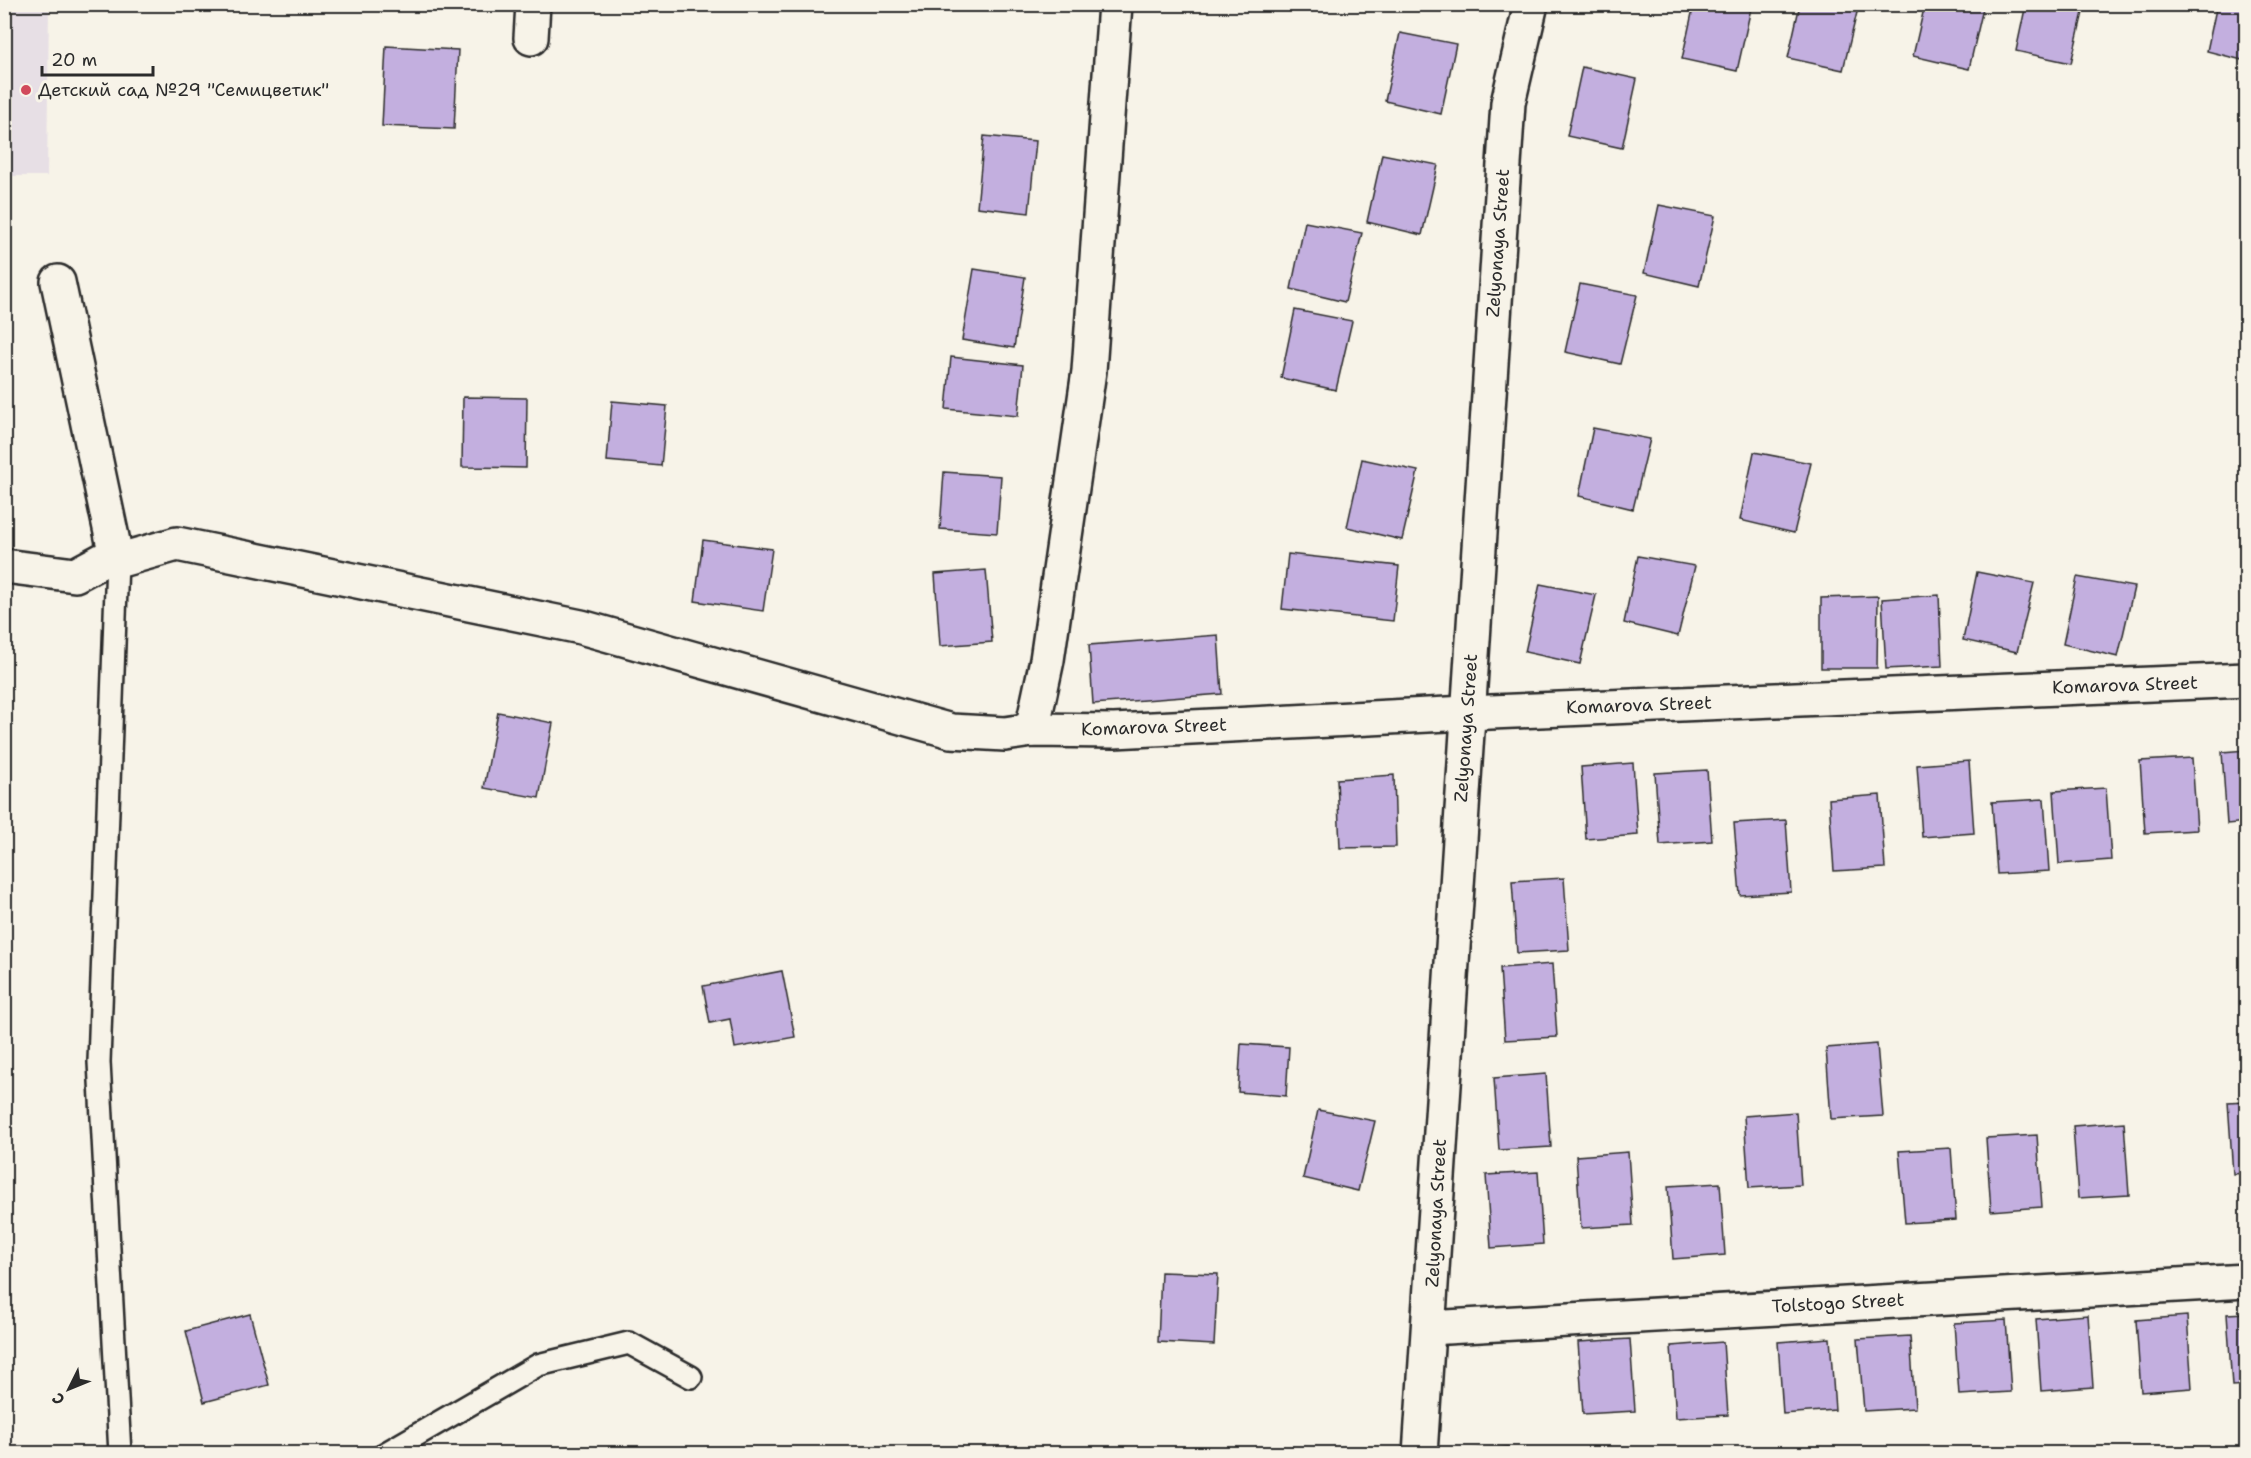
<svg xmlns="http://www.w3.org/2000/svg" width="2251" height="1458" font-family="'Shantell Sans',sans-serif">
<rect width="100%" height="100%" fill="#f7f3e8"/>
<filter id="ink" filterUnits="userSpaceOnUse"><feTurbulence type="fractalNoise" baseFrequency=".0167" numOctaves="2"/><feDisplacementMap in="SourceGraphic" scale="12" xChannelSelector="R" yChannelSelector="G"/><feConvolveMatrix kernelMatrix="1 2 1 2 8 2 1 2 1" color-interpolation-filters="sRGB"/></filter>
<g filter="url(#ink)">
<polygon fill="#e7dfe5" points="5,4 49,5 47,176 5,176"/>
<g fill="#c3afdf" stroke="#2b2b2b" stroke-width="1.5">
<polygon points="1694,4 1752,4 1737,71 1682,59"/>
<polygon points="1800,4 1859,4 1843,70 1788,58"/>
<polygon points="1925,4 1984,4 1969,69 1913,56"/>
<polygon points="2026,4 2085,4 2071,63 2016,51"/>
<polygon points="2217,4 2246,4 2246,61 2207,51"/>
<polygon points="1400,33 1456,44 1441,114 1385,101"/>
<polygon points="386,46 458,50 454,129 382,126"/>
<polygon points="1582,67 1637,79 1622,148 1567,136"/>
<polygon points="984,136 1036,141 1029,213 977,207"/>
<polygon points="1382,154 1438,165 1422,235 1367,222"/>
<polygon points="1659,205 1715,216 1699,286 1644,273"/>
<polygon points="1305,222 1362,233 1345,302 1291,289"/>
<polygon points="974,269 1025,277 1014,348 962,340"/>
<polygon points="1580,284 1637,295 1620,364 1565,352"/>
<polygon points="1295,310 1352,321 1336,390 1281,378"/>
<polygon points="951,357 1023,365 1018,416 946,409"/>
<polygon points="463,397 527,398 526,468 462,467"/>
<polygon points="612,401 667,406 661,466 607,461"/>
<polygon points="1593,428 1650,439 1633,509 1579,496"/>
<polygon points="1754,452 1811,463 1794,533 1740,520"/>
<polygon points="1362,459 1418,471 1402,540 1347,527"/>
<polygon points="944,472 1001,476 997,533 940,529"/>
<polygon points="703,540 772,549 763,611 695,601"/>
<polygon points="1288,554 1399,566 1393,621 1282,609"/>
<polygon points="1638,556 1695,566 1678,636 1624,623"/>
<polygon points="986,570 992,642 940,646 935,574"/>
<polygon points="1977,572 2034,583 2017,652 1963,640"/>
<polygon points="2077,577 2134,587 2118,657 2063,644"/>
<polygon points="1540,584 1596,595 1580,664 1525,652"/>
<polygon points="1939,595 1942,666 1886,669 1882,599"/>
<polygon points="1878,596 1877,668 1821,668 1821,598"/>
<polygon points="1218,635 1222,694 1093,704 1089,645"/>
<polygon points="498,712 553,723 539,798 484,788"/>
<polygon points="2246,750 2246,822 2227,824 2222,752"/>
<polygon points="2192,758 2197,830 2145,833 2140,761"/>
<polygon points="1969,761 1974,833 1922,837 1917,765"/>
<polygon points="1633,763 1638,835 1586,839 1581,767"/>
<polygon points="1707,770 1712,841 1660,845 1655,773"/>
<polygon points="1394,775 1396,847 1340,848 1337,779"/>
<polygon points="2106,788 2111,860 2059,864 2054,791"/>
<polygon points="1880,795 1885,868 1834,871 1829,799"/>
<polygon points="2044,799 2049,871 1997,874 1992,802"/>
<polygon points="1786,820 1791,892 1740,895 1734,823"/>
<polygon points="1564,878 1569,950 1517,953 1512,881"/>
<polygon points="1552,964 1557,1037 1505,1040 1500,968"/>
<polygon points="782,971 795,1037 735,1048 730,1019 710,1023 703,986"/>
<polygon points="1241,1044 1289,1047 1286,1096 1238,1092"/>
<polygon points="1877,1044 1883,1116 1831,1119 1826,1048"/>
<polygon points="1546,1074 1551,1147 1499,1150 1494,1078"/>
<polygon points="2246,1101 2246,1173 2233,1174 2228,1102"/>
<polygon points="1318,1110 1375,1121 1358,1191 1303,1178"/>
<polygon points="1796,1112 1801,1185 1749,1188 1744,1116"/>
<polygon points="2124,1122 2129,1195 2078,1198 2073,1126"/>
<polygon points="2037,1135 2042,1207 1991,1211 1986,1138"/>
<polygon points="1951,1148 1956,1220 1905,1223 1899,1151"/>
<polygon points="1628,1152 1633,1225 1581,1228 1576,1156"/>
<polygon points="1538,1172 1543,1244 1491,1248 1486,1175"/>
<polygon points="1720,1183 1725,1255 1673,1259 1668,1186"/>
<polygon points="1161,1272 1218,1274 1214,1345 1158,1342"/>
<polygon points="2246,1313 2246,1385 2232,1386 2227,1314"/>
<polygon points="250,1314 269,1385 204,1402 186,1331"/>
<polygon points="2088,1315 2093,1387 2041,1391 2036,1319"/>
<polygon points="2187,1316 2192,1388 2141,1392 2136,1320"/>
<polygon points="2006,1320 2011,1392 1959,1395 1954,1323"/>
<polygon points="1910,1336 1915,1408 1864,1411 1858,1339"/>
<polygon points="1830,1338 1835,1410 1783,1414 1778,1342"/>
<polygon points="1630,1339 1635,1411 1583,1414 1578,1342"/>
<polygon points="1723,1342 1728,1415 1676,1418 1671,1346"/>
<polygon points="1508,1447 1509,1454 1457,1454 1457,1451"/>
</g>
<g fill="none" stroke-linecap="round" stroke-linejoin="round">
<defs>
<g id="lane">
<polyline points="117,561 99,1062 120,1454"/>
<polyline points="384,1454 538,1365 629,1343 691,1377"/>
</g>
<g id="street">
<polyline points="531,38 533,4"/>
<polyline points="58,282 117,561"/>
<polyline points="4,566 75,575 103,560 117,561 177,544 581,627 951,731 1005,734 1032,730 1114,731 1467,713 2246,680"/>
<polyline points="1032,730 1047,660 1089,371 1115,4"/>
<polyline points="1429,1328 2246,1281"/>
<polyline points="1420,1454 1508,103 1531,4"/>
</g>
</defs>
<use href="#lane" stroke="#2b2b2b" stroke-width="26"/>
<use href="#street" stroke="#2b2b2b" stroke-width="38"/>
<use href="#lane" stroke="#f7f3e8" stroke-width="21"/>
<use href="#street" stroke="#f7f3e8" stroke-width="33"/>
</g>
</g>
<circle fill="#d1495b" stroke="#f7f3e8" stroke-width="2" cx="26" cy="90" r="6"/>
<g text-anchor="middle" stroke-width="6" stroke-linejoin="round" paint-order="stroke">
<g font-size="18" fill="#2b2b2b" stroke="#f7f3e8" text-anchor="start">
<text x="38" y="96">Детский сад №29 "Семицветик"</text>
</g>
<g font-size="18" fill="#2b2b2b" stroke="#f7f3e8">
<text transform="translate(1498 243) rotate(-86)" y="6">Zelyonaya Street</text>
<text transform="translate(2125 685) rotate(-2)" y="6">Komarova Street</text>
<text transform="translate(1639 705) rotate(-2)" y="6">Komarova Street</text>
<text transform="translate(1154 727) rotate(-2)" y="6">Komarova Street</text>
<text transform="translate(1466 728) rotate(-86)" y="6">Zelyonaya Street</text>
<text transform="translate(1436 1213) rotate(-87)" y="6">Zelyonaya Street</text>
<text transform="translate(1838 1303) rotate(-3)" y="6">Tolstogo Street</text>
</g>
</g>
<rect width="2251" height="1458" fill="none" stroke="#f7f3e8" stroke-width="24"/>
<rect x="12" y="12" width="2227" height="1434" fill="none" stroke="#2b2b2b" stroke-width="2" filter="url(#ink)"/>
<g transform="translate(69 1389) rotate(227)" stroke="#f7f3e8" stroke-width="4.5" paint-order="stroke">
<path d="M0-4.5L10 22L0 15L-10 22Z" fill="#2b2b2b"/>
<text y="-9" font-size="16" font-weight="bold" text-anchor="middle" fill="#2b2b2b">С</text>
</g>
<path d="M42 66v9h111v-9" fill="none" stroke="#2b2b2b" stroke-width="3"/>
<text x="51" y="66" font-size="18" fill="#2b2b2b" stroke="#f7f3e8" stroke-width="4.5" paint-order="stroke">20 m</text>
</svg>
